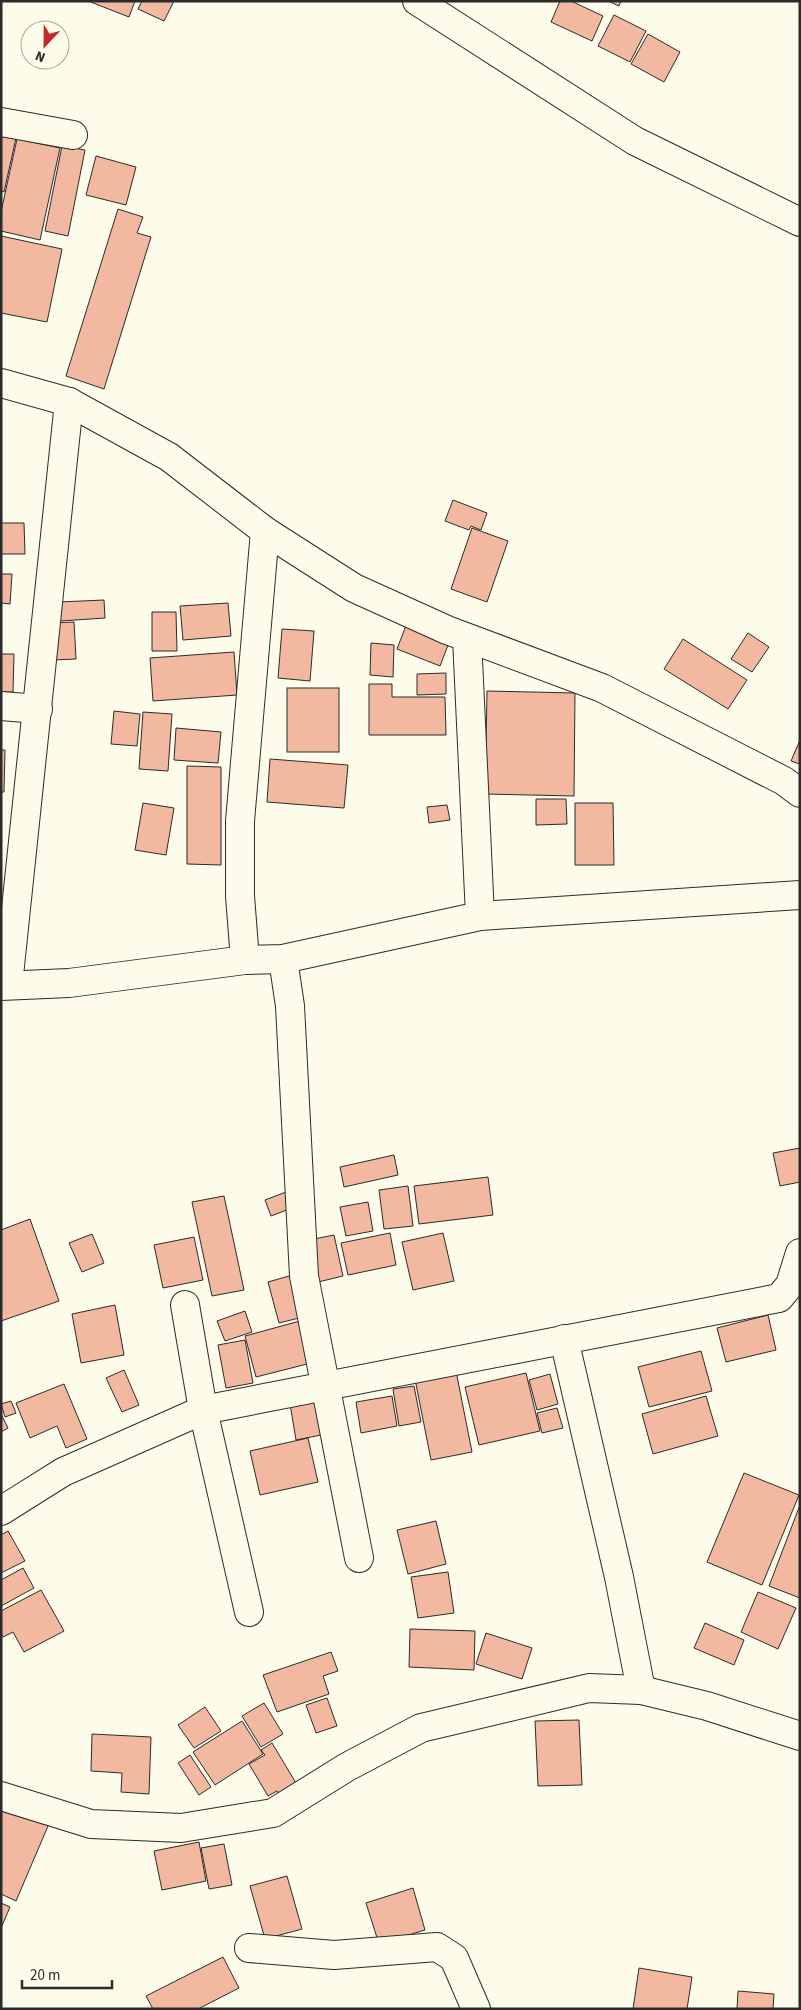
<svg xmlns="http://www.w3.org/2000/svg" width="801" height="2010" font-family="'Source Sans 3',sans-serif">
<rect width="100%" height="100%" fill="#fdfbea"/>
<g fill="#f2b8a0" stroke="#2b2b2b">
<polygon points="88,1 135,1 129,17"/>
<polygon points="142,1 174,1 164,21 138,9"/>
<polygon points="560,1 571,1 603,16 592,41 551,22"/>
<polygon points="608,1 621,1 619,6"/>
<polygon points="614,15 646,31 630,62 598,46"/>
<polygon points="648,34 680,52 664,82 631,64"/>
<polygon points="1,135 16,138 4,192 1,191"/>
<polygon points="17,139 60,148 40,240 1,231 1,212"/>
<polygon points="62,146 85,150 68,236 45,231"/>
<polygon points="96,156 136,167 126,205 86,195"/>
<polygon points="118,209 143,217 137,233 151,237 104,389 66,376"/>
<polygon points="1,236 62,249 47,322 1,313"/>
<polygon points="453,500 487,513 481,530 471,526 469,530 445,521"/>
<polygon points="1,523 24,523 25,554 1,554"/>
<polygon points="472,528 508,541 487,602 451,589"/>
<polygon points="1,574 12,574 10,604 1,603"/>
<polygon points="104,600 105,618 60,621 59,602"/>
<polygon points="228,603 231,636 183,640 180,606"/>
<polygon points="152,612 176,612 177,651 152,651"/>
<polygon points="74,622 76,659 53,660 51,623"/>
<polygon points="407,623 450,640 440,666 397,649"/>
<polygon points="282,629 314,631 310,681 278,678"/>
<polygon points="748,633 769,647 752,672 731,659"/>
<polygon points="683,639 747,680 728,709 664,669"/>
<polygon points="371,643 394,645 393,677 370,675"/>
<polygon points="234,652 237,695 153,701 150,658"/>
<polygon points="1,654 14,654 13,692 1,692"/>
<polygon points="446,673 446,694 417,695 417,674"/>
<polygon points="369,684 392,684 392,697 445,697 446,735 369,735"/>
<rect x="287" y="688" width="52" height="64"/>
<polygon points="487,691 575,693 574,796 485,794"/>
<polygon points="114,711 140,714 137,746 111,744"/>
<polygon points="143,712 172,714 168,771 139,769"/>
<polygon points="176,728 221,732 218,763 174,760"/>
<polygon points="800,740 800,764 791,761"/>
<polygon points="1,750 5,750 4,792 1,792"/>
<polygon points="270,759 348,765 344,808 267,802"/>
<polygon points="187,766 221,767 221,865 187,864"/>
<polygon points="536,799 566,799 567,824 536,825"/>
<polygon points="143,803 174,808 166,855 135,850"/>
<polygon points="575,803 613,803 614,865 575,865"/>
<polygon points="447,805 450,820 429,823 427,807"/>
<polygon points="800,1148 800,1182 780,1186 773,1153"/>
<polygon points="394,1155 398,1175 344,1187 340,1167"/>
<polygon points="488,1177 493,1215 419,1224 414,1186"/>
<polygon points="408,1186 413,1226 384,1229 379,1190"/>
<polygon points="286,1192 292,1208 271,1216 265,1200"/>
<polygon points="224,1196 244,1290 212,1296 192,1202"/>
<polygon points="368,1202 373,1231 346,1236 340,1207"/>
<polygon points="30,1219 59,1301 1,1321 1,1230"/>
<polygon points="390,1233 396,1265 348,1275 341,1243"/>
<polygon points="443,1233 454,1281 413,1290 402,1242"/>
<polygon points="92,1234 104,1263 82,1272 69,1243"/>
<polygon points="334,1235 343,1276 314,1283 304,1241"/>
<polygon points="194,1237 203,1280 163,1288 154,1245"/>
<polygon points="296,1274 307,1316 279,1323 268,1282"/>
<polygon points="115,1305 124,1355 81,1363 72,1314"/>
<polygon points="245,1311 252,1332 225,1341 217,1321"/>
<polygon points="768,1315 776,1350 726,1362 717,1328"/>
<polygon points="300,1321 311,1363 256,1377 245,1336"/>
<polygon points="245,1340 253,1383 226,1388 218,1345"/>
<polygon points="701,1351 712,1391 649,1407 638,1367"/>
<polygon points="124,1370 139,1405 122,1412 106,1378"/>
<polygon points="456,1371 472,1452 431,1460 415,1379"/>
<polygon points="526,1373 540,1431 479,1445 465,1387"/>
<polygon points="550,1374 558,1404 537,1410 529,1380"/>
<polygon points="64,1384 87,1439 66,1448 57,1426 30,1438 16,1403"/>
<polygon points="414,1386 421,1422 399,1426 393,1389"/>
<polygon points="392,1396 397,1426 361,1433 356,1402"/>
<polygon points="706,1396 718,1436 653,1454 642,1414"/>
<polygon points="324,1398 331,1433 296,1440 290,1404"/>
<polygon points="11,1401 16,1413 5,1417 1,1404"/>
<polygon points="557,1408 563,1428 542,1433 537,1413"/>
<polygon points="1,1414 8,1428 1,1432"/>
<polygon points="308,1438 318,1482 260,1495 250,1451"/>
<polygon points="744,1473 799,1495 762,1585 707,1562"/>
<polygon points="800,1505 800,1598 769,1586"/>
<polygon points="436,1521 446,1564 408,1574 397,1530"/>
<polygon points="8,1531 25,1561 1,1573 1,1535"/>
<polygon points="23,1568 34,1588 1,1606 1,1580"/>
<polygon points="448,1572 454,1613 418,1618 411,1577"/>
<polygon points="41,1590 64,1631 24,1652 13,1632 3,1637 1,1633 1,1611"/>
<polygon points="758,1592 796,1608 778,1649 741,1632"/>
<polygon points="705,1623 744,1640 734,1665 694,1648"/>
<polygon points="410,1629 475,1631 474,1670 409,1667"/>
<polygon points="486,1633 532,1648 522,1679 476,1664"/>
<polygon points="331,1652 338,1671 323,1676 329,1694 277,1712 263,1675"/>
<polygon points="327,1698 337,1726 316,1733 306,1705"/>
<polygon points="264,1703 283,1734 261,1747 242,1716"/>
<polygon points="205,1707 221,1731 194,1748 178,1725"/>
<polygon points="579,1720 582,1785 538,1786 535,1721"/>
<polygon points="242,1721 263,1754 215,1785 193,1752"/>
<polygon points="92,1734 151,1737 149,1794 121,1792 122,1773 91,1771"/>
<polygon points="272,1743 296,1783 282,1800 277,1791 268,1796 249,1764 265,1755 261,1750"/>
<polygon points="190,1755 211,1787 199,1795 178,1763"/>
<polygon points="1,1799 51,1819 16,1901 1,1894"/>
<polygon points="199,1842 206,1881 162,1890 154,1851"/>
<polygon points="224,1844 232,1885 209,1889 201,1848"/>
<polygon points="287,1876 302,1929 265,1939 250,1886"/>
<polygon points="413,1888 425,1930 379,1944 366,1903"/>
<polygon points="1,1903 10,1907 1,1928"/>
<polygon points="223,1957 239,1988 198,2009 153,2009 146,1996"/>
<polygon points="639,1968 692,1977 687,2009 633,2009"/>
<polygon points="738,1991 774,1994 773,2009 737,2009"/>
</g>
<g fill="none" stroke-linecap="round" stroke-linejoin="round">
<defs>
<g id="street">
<polyline points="1,122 73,135"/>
<polyline points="1,383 69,402 169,457 265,531 354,588 447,630 602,688 784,781 800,793"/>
<polyline points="467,638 480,916"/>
<polyline points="1,706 38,709"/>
<polyline points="283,959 290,1006 304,1276 359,1558"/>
<polyline points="245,960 240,896 240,821 265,531"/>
<polyline points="8,985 69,402"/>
<polyline points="1,986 69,983 245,960 283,959 480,916 800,895"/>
<polyline points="185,1305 203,1410 249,1612"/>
<polyline points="564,1339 619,1577 641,1690"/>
<polyline points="1,1511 63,1472 203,1410 779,1298 790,1285 800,1253"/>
<polyline points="1,1796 91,1824 181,1828 273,1813 347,1767 421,1728 589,1688 641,1690 707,1706 800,1736"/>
<polyline points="249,1948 334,1955 437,1947 454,1958 476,2009"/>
</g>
<polyline id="secondary" points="417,1 635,141 800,222"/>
</defs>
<use href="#street" stroke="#2b2b2b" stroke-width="30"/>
<use href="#secondary" stroke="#2b2b2b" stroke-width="30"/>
<use href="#street" stroke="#fdfbea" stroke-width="28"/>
<use href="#secondary" stroke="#fdfbea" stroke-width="28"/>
</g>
<rect width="801" height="2010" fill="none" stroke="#2b2b2b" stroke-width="5"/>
<g transform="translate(45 45) rotate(202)"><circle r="24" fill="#fdfbea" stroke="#a9a89e"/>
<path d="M0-4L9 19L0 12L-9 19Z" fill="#c62828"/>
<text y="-8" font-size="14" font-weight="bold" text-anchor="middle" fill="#2b2b2b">N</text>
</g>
<path d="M22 1980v8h90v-8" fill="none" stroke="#2b2b2b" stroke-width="2.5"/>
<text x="30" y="1980" font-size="15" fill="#2b2b2b" stroke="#fdfbea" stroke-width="4" paint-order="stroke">20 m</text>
</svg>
